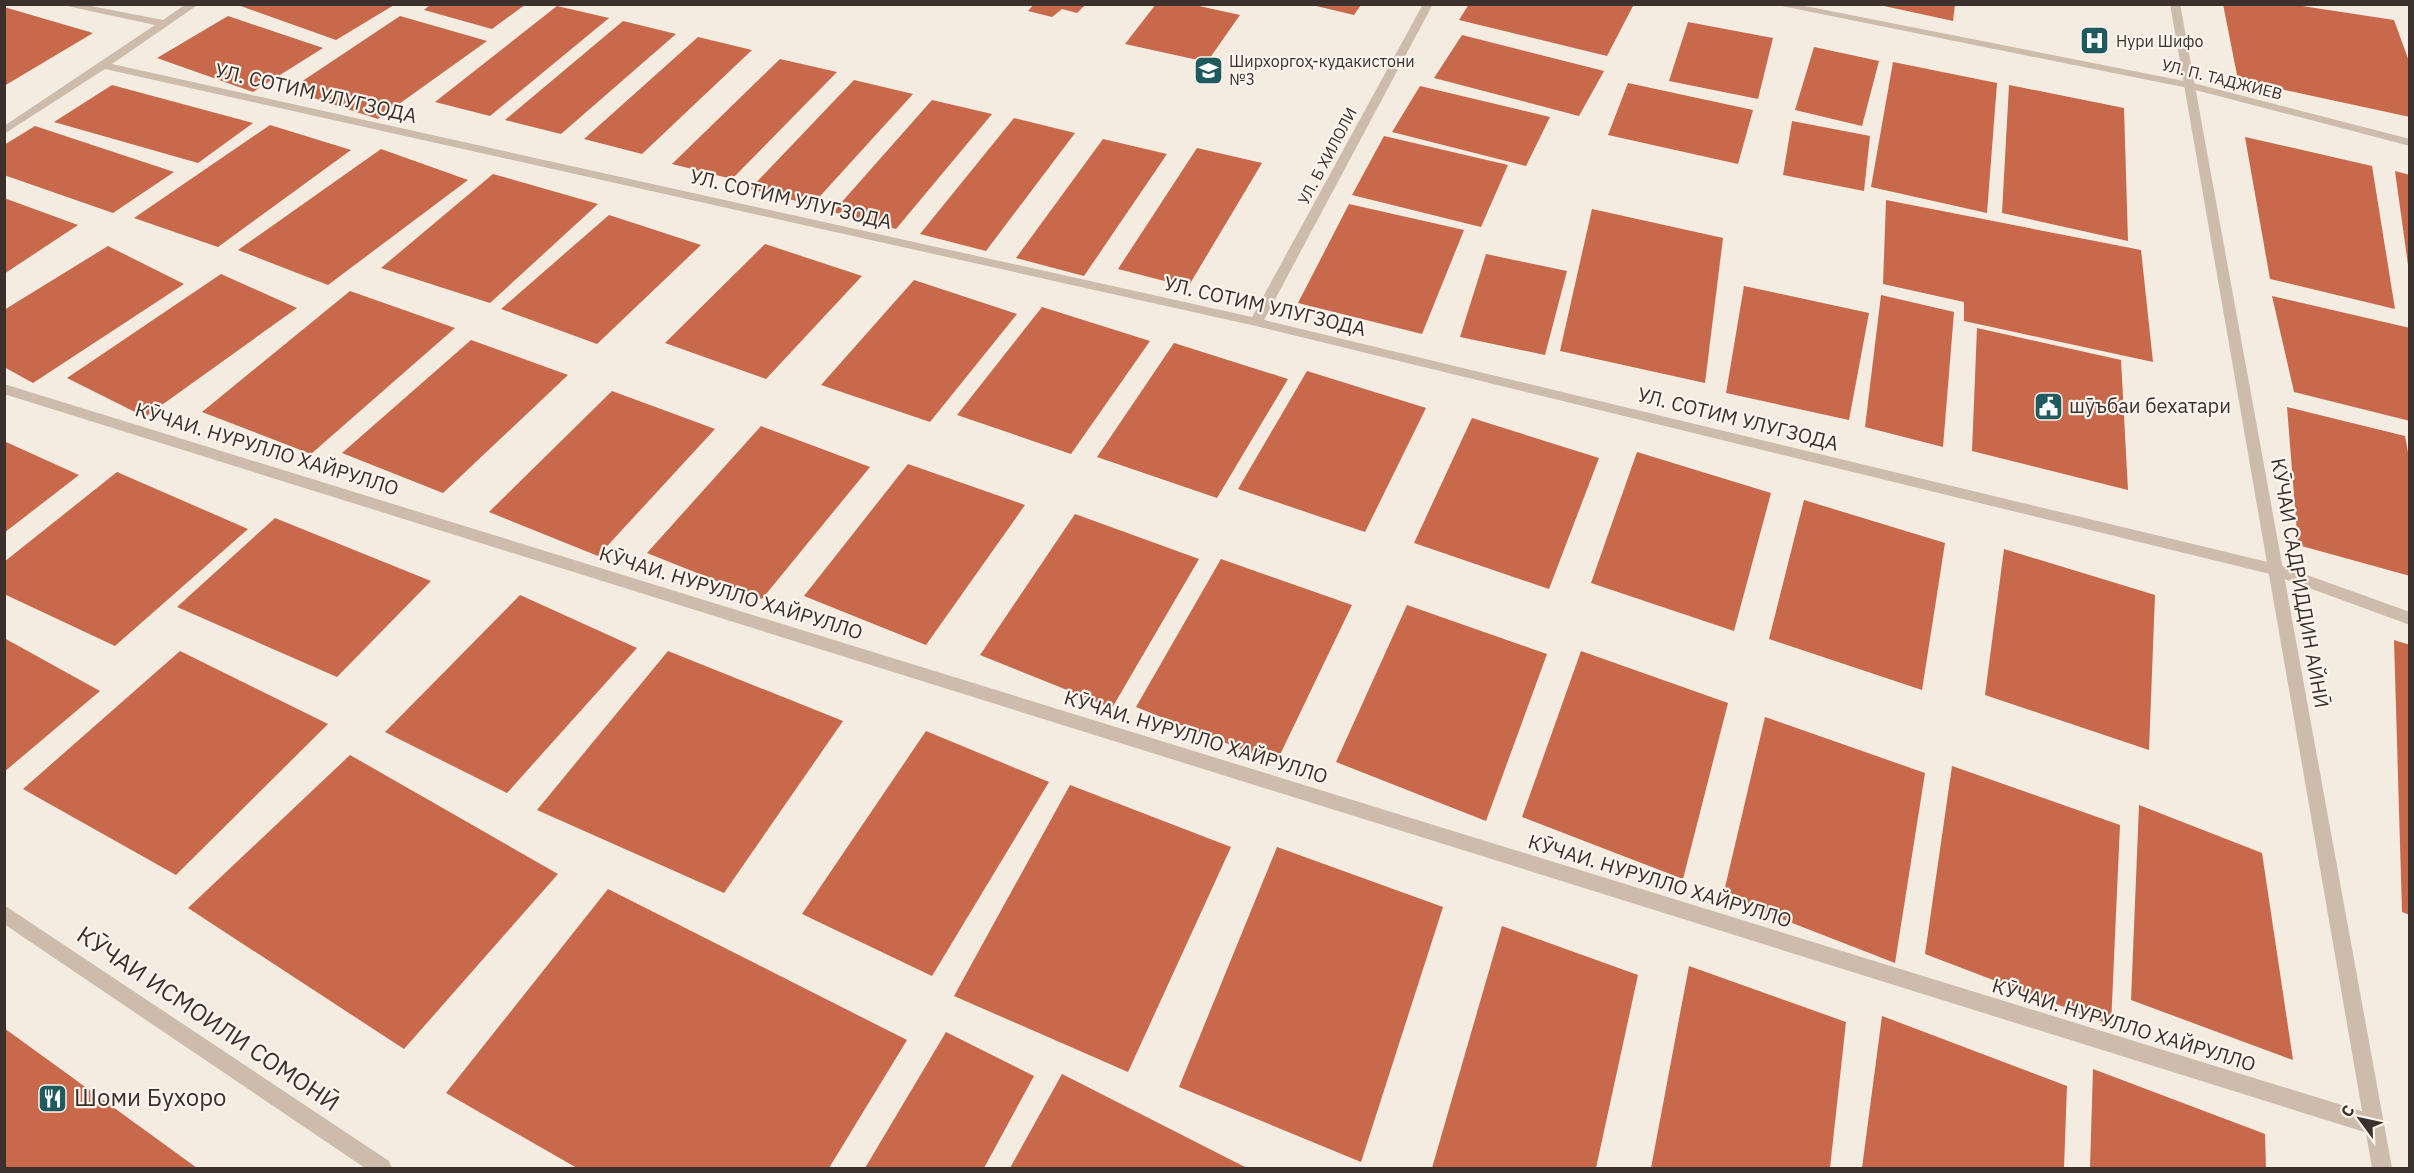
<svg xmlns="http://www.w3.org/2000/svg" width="2414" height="1173" font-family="'IBM Plex Sans',sans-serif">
<rect width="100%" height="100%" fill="#f4ebe1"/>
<g fill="#c8694b">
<polygon points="431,4 526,4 492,29 424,10"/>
<polygon points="1034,4 1086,4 1077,13 1062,9 1052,17 1028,11"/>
<polygon points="1156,4 1190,4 1240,15 1207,62 1125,44"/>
<polygon points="1469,4 1626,4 1633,6 1607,56 1459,20"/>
<polygon points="1875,4 1955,4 1953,21"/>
<polygon points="2223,4 2289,4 2394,20 2410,64 2410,117 2238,80"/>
<polygon points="238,5 394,5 336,40"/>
<polygon points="1312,5 1361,5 1354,15"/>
<polygon points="557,6 609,18 490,116 435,102"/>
<polygon points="4,7 93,33 4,86"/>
<polygon points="228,16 323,48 253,92 157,58"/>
<polygon points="400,16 487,41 378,119 289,90"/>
<polygon points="623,21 676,34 561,134 505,120"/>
<polygon points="1688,22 1773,38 1758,99 1669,81"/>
<polygon points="1462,35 1604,71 1579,116 1434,78"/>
<polygon points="698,37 752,50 642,154 584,139"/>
<polygon points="1814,47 1879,61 1862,126 1795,110"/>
<polygon points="780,59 837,72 732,179 672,164"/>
<polygon points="1893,62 1997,83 1987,213 1871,187"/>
<polygon points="854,80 913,94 812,205 750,189"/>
<polygon points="1628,83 1753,110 1738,164 1608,135"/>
<polygon points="112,85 253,123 198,163 54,122"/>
<polygon points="2009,85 2124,108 2128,241 2002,213"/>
<polygon points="1420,86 1550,117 1526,166 1392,132"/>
<polygon points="932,100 992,114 896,229 833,212"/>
<polygon points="1014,118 1075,133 986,251 920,234"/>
<polygon points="1792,121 1870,136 1864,191 1783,175"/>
<polygon points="270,125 351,150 218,247 134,218"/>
<polygon points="35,126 174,172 113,213 4,175 4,145"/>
<polygon points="1384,136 1508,165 1481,227 1352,195"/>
<polygon points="2245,137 2372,166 2395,309 2270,279"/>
<polygon points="1103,139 1167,154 1084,276 1016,258"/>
<polygon points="1197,148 1262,163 1188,287 1118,269"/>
<polygon points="381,149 468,180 328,285 238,250"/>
<polygon points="2395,171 2410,175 2410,264 2408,265"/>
<polygon points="493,174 598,204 490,303 381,268"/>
<polygon points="4,198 78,225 4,274"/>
<polygon points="1886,200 2141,250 2153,362 1964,321 1964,302 1883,284"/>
<polygon points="1349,204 1464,230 1422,334 1298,303"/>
<polygon points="1592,209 1723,238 1705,383 1560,351"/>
<polygon points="609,215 701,245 597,344 501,309"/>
<polygon points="765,244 862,276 766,379 665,343"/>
<polygon points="108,246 184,284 33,383 4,367 4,310"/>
<polygon points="1486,254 1567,271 1545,355 1460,337"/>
<polygon points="221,274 297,308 145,417 67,378"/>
<polygon points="914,280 1017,314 930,422 821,385"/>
<polygon points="1744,286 1869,313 1849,420 1726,393"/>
<polygon points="350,291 455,328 311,454 202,412"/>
<polygon points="1881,295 1954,312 1943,447 1865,427"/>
<polygon points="2272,296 2410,328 2410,421 2294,392"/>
<polygon points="1042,307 1150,341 1071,454 957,415"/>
<polygon points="1977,328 2121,360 2128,490 1972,451"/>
<polygon points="471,340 568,375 443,493 342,453"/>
<polygon points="1174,343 1288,379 1217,498 1097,457"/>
<polygon points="1307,371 1426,408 1365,532 1238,489"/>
<polygon points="612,391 715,429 598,556 489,512"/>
<polygon points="2287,407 2405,436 2410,463 2410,576 2298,545"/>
<polygon points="1472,418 1599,458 1549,589 1414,543"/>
<polygon points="761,426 870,467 762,599 647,553"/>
<polygon points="6,442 79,475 4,533 4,443"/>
<polygon points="1637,452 1771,493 1734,631 1591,583"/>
<polygon points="908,464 1025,505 926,645 804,596"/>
<polygon points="117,472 248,529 115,646 4,594 4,562"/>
<polygon points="1804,500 1945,543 1922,690 1769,639"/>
<polygon points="1075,514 1199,559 1112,708 980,655"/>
<polygon points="275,518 431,581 337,677 177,607"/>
<polygon points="2004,549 2155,595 2149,750 1985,695"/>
<polygon points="1221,559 1352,605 1276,763 1136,707"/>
<polygon points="520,595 637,648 507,793 385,732"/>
<polygon points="1407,605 1547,654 1486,821 1336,762"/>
<polygon points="4,638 100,691 4,772"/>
<polygon points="2394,640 2410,645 2410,915 2402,912"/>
<polygon points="180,651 328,724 176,875 23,789"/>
<polygon points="668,651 843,721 724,893 537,810"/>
<polygon points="1581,651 1728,703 1683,879 1522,817"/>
<polygon points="1765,717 1925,773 1895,963 1723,896"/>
<polygon points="926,731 1049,782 932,976 802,914"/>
<polygon points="350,755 558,874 404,1049 188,908"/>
<polygon points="1952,766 2120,825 2111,1025 1925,954"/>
<polygon points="1070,785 1231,847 1128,1072 954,996"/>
<polygon points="2139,805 2262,853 2293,1060 2131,1000"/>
<polygon points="1277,847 1443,907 1361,1162 1179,1087"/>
<polygon points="608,889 907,1040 829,1168 577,1168 446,1093"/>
<polygon points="1502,926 1638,975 1596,1168 1432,1168"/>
<polygon points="1689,966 1846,1022 1830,1168 1651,1168"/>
<polygon points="1882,1016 2067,1086 2064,1168 1862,1168"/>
<polygon points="4,1028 197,1168 4,1168"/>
<polygon points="946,1032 1034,1076 984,1168 865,1168"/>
<polygon points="2093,1069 2265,1134 2266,1168 2090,1168"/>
<polygon points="1062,1074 1247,1168 1010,1168"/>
</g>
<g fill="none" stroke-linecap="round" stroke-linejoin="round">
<g fill="#cdbbac" fill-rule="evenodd">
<polygon points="58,4 81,4 163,20 186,4 199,4 112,64 1252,317 1423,4 1433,4 1264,320 2276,564 2410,612 2410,625 2274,575 1256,326 105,69 4,134 4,126 155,25"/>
<polygon points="1772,4 1795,4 2189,82 2410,139 2410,146 2188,88"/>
<polygon points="4,384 2374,1115 2381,1118 2384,1125 2381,1132 2374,1135 4,394"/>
</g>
<g fill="#cdbbac" fill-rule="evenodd">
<polygon points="2170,4 2180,4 2392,1168 2372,1168"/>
<polygon points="4,905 389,1161 392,1168 365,1168 4,924"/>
</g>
</g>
<defs>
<symbol id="hospital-square" viewBox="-11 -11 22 22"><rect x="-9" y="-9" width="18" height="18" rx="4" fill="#1f5a5e" stroke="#fbf5ee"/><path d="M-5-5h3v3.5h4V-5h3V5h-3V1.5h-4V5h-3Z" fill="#fff"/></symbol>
<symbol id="school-square" viewBox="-11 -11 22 22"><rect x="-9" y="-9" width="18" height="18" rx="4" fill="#1f5a5e" stroke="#fbf5ee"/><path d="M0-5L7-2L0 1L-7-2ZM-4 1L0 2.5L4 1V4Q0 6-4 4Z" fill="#fff"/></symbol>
<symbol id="civic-square" viewBox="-11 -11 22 22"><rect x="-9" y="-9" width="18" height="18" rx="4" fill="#1f5a5e" stroke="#fbf5ee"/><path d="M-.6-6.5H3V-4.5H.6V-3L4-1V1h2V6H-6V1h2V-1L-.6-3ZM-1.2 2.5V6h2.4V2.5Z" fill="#fff"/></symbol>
<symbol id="restaurant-square" viewBox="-11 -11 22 22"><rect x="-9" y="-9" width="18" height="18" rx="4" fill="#1f5a5e" stroke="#fbf5ee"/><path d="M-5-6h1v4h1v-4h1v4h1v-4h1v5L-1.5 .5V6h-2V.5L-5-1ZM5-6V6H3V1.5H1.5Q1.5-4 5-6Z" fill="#fff"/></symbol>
</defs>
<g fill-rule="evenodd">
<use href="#hospital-square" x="2078" y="24" width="33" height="33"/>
<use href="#school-square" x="1192" y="54" width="33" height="33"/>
<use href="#civic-square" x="2032" y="390" width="33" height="33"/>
<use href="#restaurant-square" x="36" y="1082" width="33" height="33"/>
</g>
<g text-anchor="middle" stroke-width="4.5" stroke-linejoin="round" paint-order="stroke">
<g font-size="16" fill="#3b302b" stroke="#fbf5ee" text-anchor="start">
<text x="2116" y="47">Нури Шифо</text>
<text x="1229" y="67">Ширхоргоҳ-кудакистони<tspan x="1229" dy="18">№3</tspan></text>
</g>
<g font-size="16" fill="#3b302b" stroke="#fbf5ee">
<text transform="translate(2222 79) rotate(14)" y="6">УЛ. П. ТАДЖИЕВ</text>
<text transform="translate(1327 156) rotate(-62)" y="6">УЛ. Б ХИЛОЛИ</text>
</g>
<g font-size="20" fill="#3b302b" stroke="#fbf5ee">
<text transform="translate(316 93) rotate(13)" y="7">УЛ. СОТИМ УЛУГЗОДА</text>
<text transform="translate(791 199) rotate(13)" y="7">УЛ. СОТИМ УЛУГЗОДА</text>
<text transform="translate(1265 306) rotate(13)" y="7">УЛ. СОТИМ УЛУГЗОДА</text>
<text transform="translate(1738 419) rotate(14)" y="7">УЛ. СОТИМ УЛУГЗОДА</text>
<text transform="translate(267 449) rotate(17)" y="7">КӮЧАИ. НУРУЛЛО ХАЙРУЛЛО</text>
<text transform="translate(2300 583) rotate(80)" y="7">КӮЧАИ САДРИДДИН АЙНӢ</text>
<text transform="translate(731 593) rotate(17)" y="7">КӮЧАИ. НУРУЛЛО ХАЙРУЛЛО</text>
<text transform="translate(1196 737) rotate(17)" y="7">КӮЧАИ. НУРУЛЛО ХАЙРУЛЛО</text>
<text transform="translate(1660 881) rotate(17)" y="7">КӮЧАИ. НУРУЛЛО ХАЙРУЛЛО</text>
<text transform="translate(2124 1025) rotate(17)" y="7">КӮЧАИ. НУРУЛЛО ХАЙРУЛЛО</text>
</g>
<g font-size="20" fill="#3b302b" stroke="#fbf5ee" text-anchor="start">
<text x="2069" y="413">шӯъбаи бехатари</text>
</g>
<g font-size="24" fill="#3b302b" stroke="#fbf5ee">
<text transform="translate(208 1019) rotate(34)" y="8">КӮЧАИ ИСМОИЛИ СОМОНӢ</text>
</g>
<g font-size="24" fill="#3b302b" stroke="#fbf5ee" text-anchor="start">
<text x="74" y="1106">Шоми Бухоро</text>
</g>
</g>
<rect width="2414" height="1173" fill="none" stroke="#3b302b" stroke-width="12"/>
<g transform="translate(2360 1119) rotate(303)" stroke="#fbf5ee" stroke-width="4.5" paint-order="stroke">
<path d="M0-4.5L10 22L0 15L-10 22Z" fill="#3b302b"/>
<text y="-9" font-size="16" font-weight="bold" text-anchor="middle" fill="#3b302b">С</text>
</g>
</svg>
